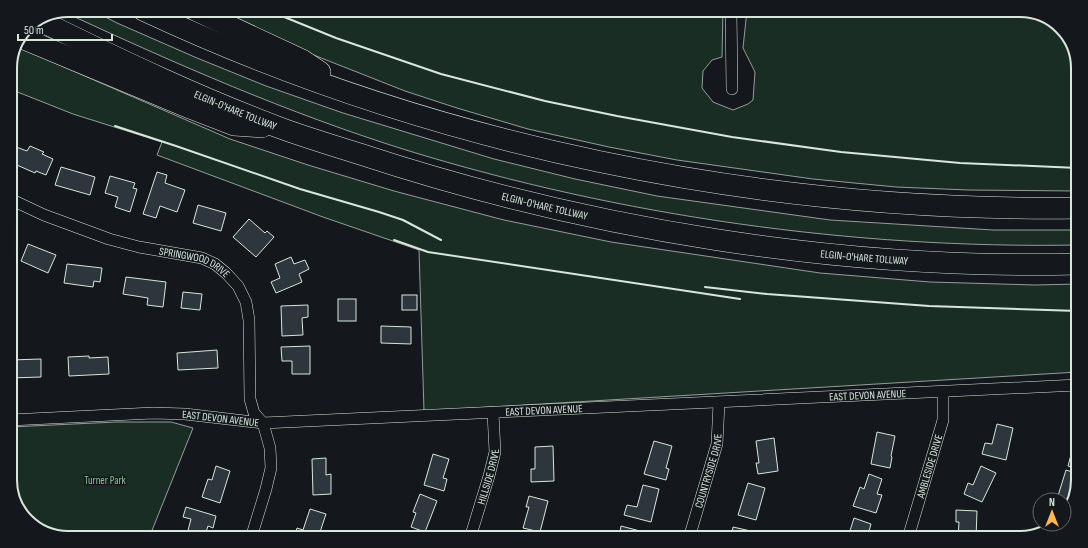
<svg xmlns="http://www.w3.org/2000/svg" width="1088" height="548" font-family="'Sofia Sans Condensed',sans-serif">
<rect width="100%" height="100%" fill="#14181c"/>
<g fill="#1a2d24" stroke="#939e99">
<path d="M68 10H92L117 23 197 58 266 86 343 113 494 159 575 179 657 196 830 220 993 230H1078V245C854 249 620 216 406 150 288 113 176 64 64 12Z"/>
<polygon points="216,10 723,10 722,57 712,60 703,71 702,88 713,102 733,110 748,104 753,100 755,72 743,48 747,10 1020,10 1046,16 1068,36 1078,65 1078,191 968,190 896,187 813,179 677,160 609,147 528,129 457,108 405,91 301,50"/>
<polygon points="18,47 230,139 308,165 394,191 504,220 611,242 820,273 930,282 1035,285 1078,284 1078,372 424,411 419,250 323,217 157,155 162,142 73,114 10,89 10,65"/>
<polygon points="116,422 171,422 193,428 149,538 68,538 42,532 20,512 10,484 10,427"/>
</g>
<g fill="#2c363c" stroke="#d8e6dc">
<polygon points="30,146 44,152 42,154 53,159 46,175 36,171 35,173 10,162 16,147 27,151"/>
<polygon points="61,167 95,177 90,195 55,185"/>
<polygon points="157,172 167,175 165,183 185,190 177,212 160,206 156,218 143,214"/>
<polygon points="110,176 135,183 133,188 137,189 130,212 115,207 118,197 105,193"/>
<polygon points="198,205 226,213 221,231 193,223"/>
<polygon points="249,219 265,233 267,231 274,237 256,257 233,237"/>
<polygon points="28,244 56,255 48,273 21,261"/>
<polygon points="291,257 294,264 305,260 309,269 299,274 302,282 276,293 271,282 280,278 275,264"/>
<polygon points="67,264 102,268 100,282 94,281 93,287 64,283"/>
<polygon points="126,277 166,282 163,307 147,305 148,298 123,294"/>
<polygon points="183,292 202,294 200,310 181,308"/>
<rect x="402" y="295" width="15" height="15"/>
<rect x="338" y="299" width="18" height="22"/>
<polygon points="308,305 308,317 302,318 303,335 282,336 281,306"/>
<polygon points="381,326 411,327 411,344 381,343"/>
<polygon points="310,346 310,374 292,374 292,361 282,361 281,347"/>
<polygon points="217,350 218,368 178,370 177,353"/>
<polygon points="89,356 89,358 108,357 109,374 69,376 68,357"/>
<polygon points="41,359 41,377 10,378 10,360"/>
<polygon points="997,424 1013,428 1006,460 982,454 985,443 992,444"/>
<polygon points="877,432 895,436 891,456 892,457 890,468 871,464"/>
<polygon points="1076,436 1078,437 1078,469 1068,466"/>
<polygon points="774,438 778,471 758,474 756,463 759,463 756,441"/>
<polygon points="654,441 672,446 666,468 669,469 666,480 644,474"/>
<polygon points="553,446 554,481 531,482 531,469 535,469 535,447"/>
<polygon points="433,454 449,459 443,478 447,479 444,491 424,485"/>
<polygon points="326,458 326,475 331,474 331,494 313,495 312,459"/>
<polygon points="216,466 230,471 220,503 202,497 208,479 212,480"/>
<polygon points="981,466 996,473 982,502 964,494 968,483 973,485"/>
<polygon points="1066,470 1078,474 1078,480 1072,504 1064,502 1064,500 1057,499"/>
<polygon points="869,474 882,479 877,494 882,495 876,513 853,506 860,487 864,489"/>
<polygon points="748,483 765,488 756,520 738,515"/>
<polygon points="643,485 659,489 651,522 624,515 627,505 637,507"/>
<polygon points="420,494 437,501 425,532 411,527 416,513 413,512"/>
<polygon points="529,496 548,501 540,532 523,528 529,507 526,507"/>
<polygon points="186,507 216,516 213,528 208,526 204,538 186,538 191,519 183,517"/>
<polygon points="310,509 326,514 318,538 294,538 297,528 303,530"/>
<polygon points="956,510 977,511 976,538 958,538 959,522 956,522"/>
<polygon points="854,518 871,524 867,538 848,537"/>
<polygon points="621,526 640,531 638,538 619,538"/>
<polygon points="733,527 755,532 754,538 731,538"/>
</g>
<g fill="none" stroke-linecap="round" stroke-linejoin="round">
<defs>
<g id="street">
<polyline points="731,10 732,89"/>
<path id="s1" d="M10 199 44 215 109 239 139 247 202 258 215 264 226 273 238 286 246 302 249 320 250 399 254 413 263 423 270 448 271 468 266 489 251 538"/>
<path id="s2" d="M10 420 153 413 185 414 263 423 1078 385"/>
<path id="s3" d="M470 538 489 476 495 452 493 413"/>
<path id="s4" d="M689 538 717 444 719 403"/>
<path id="s5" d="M908 538 943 420V392"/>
</g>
<g id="highway">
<path d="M143 10C434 146 757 212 1078 208"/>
<polyline points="195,10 302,60 320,72"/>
<path id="s6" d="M41 21C120 60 200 98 283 129 308 138 334 146 360 154 588 229 838 270 1078 264"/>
<polyline points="22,38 190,108 234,125 262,127"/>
</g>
</defs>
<use href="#street" stroke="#d8e6dc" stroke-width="12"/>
<use href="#highway" stroke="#d8e6dc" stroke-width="22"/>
<use href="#street" stroke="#14181c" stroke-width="11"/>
<use href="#highway" stroke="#14181c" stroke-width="21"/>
<g stroke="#d8e6dc" stroke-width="2">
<polyline points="267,10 336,38 441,74 545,101 617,116 732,137 841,152 960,163 1078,168"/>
<polyline points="115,126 176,146 300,189 379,212 403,220 441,240"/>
<polyline points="394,240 428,252 740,299"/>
<polyline points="705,287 767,294 929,306 1078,311"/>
</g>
</g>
<g text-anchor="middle" stroke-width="3" stroke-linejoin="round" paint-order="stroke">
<g font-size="11" fill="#d8e6dc" stroke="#14181c">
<text dy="4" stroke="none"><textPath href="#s6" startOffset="214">ELGIN-O'HARE TOLLWAY</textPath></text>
<text dy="4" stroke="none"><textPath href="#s6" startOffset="538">ELGIN-O'HARE TOLLWAY</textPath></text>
<text dy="4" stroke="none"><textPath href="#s6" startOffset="862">ELGIN-O'HARE TOLLWAY</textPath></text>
<text dy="4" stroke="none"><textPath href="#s1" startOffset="196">SPRINGWOOD DRIVE</textPath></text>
<text dy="4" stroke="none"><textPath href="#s2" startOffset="859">EAST DEVON AVENUE</textPath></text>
<text dy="4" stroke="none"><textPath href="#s2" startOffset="535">EAST DEVON AVENUE</textPath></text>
<text dy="4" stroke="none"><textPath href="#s2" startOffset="211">EAST DEVON AVENUE</textPath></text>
<text dy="4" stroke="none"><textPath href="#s5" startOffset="75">AMBLESIDE DRIVE</textPath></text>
<text dy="4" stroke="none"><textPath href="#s4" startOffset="70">COUNTRYSIDE DRIVE</textPath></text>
<text dy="4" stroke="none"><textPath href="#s3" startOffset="64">HILLSIDE DRIVE</textPath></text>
</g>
<g font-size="11" fill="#8ac095" stroke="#14181c">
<text x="105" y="484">Turner Park</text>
</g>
</g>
<path d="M0 0H1088V548H0ZM68 17H1020A51 51 0 0 1 1071 68V480A51 51 0 0 1 1020 531H68A51 51 0 0 1 17 480V68A51 51 0 0 1 68 17Z" fill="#14181c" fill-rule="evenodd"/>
<path fill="none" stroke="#d8e6dc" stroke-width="2" d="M68 17H1020A51 51 0 0 1 1071 68V480A51 51 0 0 1 1020 531H68A51 51 0 0 1 17 480V68A51 51 0 0 1 68 17Z"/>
<g transform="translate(1052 512)"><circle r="19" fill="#14181c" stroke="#626a69"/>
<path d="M0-3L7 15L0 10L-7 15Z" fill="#ffb74d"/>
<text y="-6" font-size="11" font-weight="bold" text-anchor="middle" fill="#d8e6dc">N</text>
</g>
<path d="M18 34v6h94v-6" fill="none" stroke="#d8e6dc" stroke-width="2"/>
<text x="24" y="34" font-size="12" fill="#d8e6dc" stroke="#14181c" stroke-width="3" paint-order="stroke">50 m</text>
</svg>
